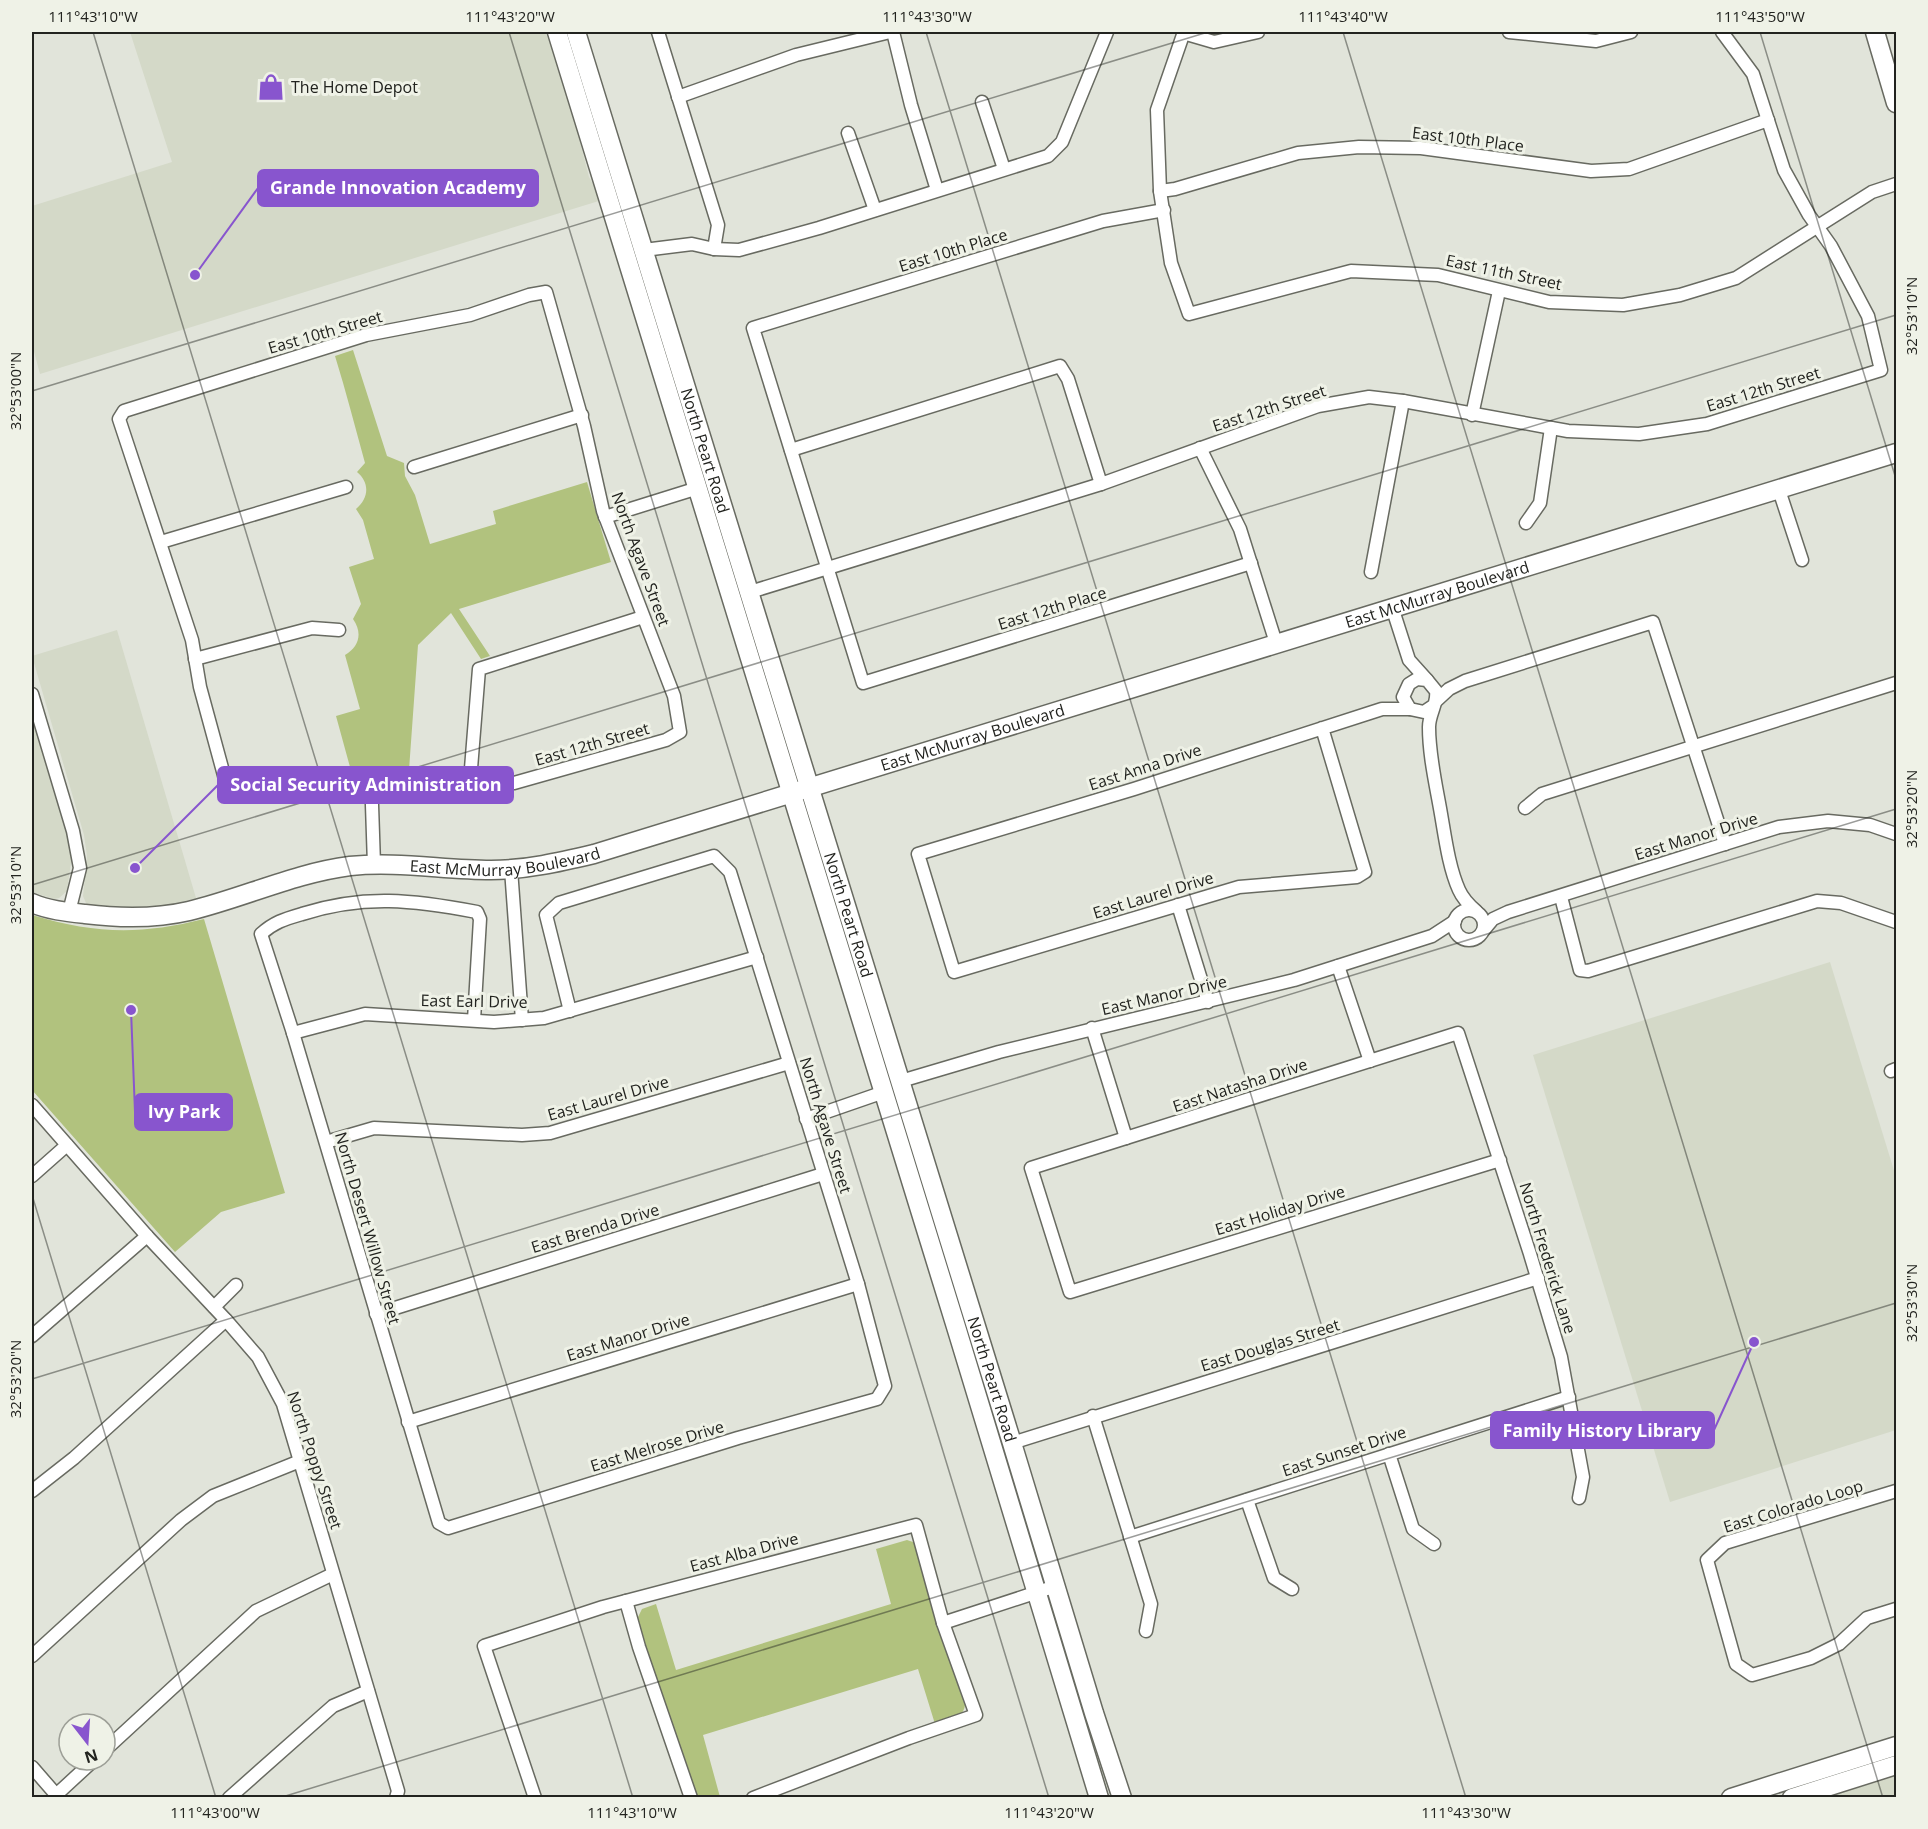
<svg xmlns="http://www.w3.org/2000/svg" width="1928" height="1829" font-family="'Open Sans',sans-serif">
<rect width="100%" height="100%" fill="#e1e4da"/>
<g fill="#d4d9c8">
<polygon points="130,32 545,32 561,67 589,177 602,200 40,374 32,344 32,206 172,162"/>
<polygon points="117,630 196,898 174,904 137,909 92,907 86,903 83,896 87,856 84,835 32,656"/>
<polygon points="32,710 69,835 72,855 67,891 59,898 54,899 32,892"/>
<polygon points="1830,962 1896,1177 1896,1430 1670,1502 1533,1055"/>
<polygon points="1896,1776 1896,1797 1828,1797"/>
</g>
<g fill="#b1c27e">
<path d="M353 350 387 456 404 463 405 476 415 495 430 544 496 524 493 511 587 482 611 562 459 609 490 656 481 659 451 613 418 645 409 770 350 767 336 716 360 709 345 655C359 647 363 633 353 619L361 604 349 567 374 559 363 520 356 509C369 498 370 483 357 472L365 463C355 427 346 391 335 356Z"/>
<path d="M32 915C95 934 140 935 204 919L285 1193 221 1212 175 1252 32 1090Z"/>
<path d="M907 1540 913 1542 917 1546 937 1626 965 1705C963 1720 947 1720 935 1724L918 1669 703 1735 720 1797H697L647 1653 637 1619 642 1609 656 1604 676 1670 891 1604 876 1549Z"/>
</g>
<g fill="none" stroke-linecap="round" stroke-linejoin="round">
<defs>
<g id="street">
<polyline points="658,32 718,225 714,249"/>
<polyline points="893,32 911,105 937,190"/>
<polyline points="1184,32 1157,110 1160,191 1171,263 1189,314 1351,271 1438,275 1549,302 1623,305 1680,295 1736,278 1872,192 1896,184"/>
<polyline points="1509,32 1596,41 1631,32"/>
<polyline points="1183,33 1214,42 1258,32"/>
<polyline points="678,97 796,55 890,32"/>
<polyline points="982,102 1004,169"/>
<polyline points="848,133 875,210"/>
<polyline points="1160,191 1175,189 1298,153 1359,147 1421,148 1591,171 1629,169 1768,120"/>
<polyline points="1164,210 1103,221 753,328 863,683 1251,563"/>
<polyline points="644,250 692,244 714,249 739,250 819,228 1048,156 1062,142 1107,32"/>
<polygon points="546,292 584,426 603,511 674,696 680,732 666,740 514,783 356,776 300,779 241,796 228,790 200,687 192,640 119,419 124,411 366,335 470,315 529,295"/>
<polyline points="1472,415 1499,291"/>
<polyline points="1200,448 1240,529 1276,643"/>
<polyline points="791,450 1060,366 1068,379 1101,484"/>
<polyline points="414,467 582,415"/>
<polyline points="1779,490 1802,560"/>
<polyline points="605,517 698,488"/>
<polyline points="1526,523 1540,503 1551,428"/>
<polyline points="161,542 346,487"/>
<polyline points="1371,572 1403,401"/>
<polyline points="750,592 1101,484 1318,406 1369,397 1403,401 1568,431 1639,434 1707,424 1881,370 1868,316 1831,246 1809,215 1784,170 1753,74 1722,32"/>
<polyline points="1392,607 1409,660 1427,680"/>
<polyline points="195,659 312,628 339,630"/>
<polyline points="32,694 73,831 80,868 69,912"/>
<polyline points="1436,701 1449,689 1465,681 1653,622 1725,844"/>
<path d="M1433 706 1424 712 1410 709 1403 697 1409 684 1417 679 1427 680 1436 691C1438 703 1429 714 1429 727 1429 756 1436 785 1441 814 1445 837 1449 868 1459 890 1463 899 1469 905 1476 911"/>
<polyline points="1322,728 1365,872 1357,877 1239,887 954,972 918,854 1134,789 1382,709 1410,709"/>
<polyline points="371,775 374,865"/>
<polyline points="470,781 479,669 643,617"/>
<polyline points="1525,808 1542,794 1896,683"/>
<polyline points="511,869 522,1020"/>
<polyline points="1561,897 1580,970 1588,971 1817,901 1841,903 1896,922"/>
<polyline points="1178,905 1208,1002"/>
<circle cx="1469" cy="925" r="15"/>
<polyline points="1483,931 1493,919 1508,912 1779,827 1828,821 1870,825 1896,834"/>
<polyline points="1338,966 1370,1061"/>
<path d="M474 1020 480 919 477 912C414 900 364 894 302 914 285 919 274 922 261 934L293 1033 439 1523 448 1528 738 1438 877 1399 885 1386 858 1284 730 872 714 856 559 903 546 915 570 1011"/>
<polyline points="1092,1028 1126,1138"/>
<polyline points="293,1033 365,1014 494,1022 544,1018 757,957"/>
<polyline points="1891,1071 1896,1069"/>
<polyline points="901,1081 999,1052 1294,980 1432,936 1455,921"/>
<polyline points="32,1105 147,1236 226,1320 258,1357 283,1404 398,1791 396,1798"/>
<polyline points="806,1119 884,1092"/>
<polyline points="326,1142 374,1128 522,1135 550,1133 789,1063"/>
<polyline points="1500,1160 1070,1292 1031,1168 1458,1033 1530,1254 1561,1357 1583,1477 1579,1498"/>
<polyline points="32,1176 67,1145"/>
<polyline points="214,1307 236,1285"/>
<polyline points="376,1314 823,1174"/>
<polyline points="32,1336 147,1236"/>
<polyline points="1093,1416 1151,1604 1146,1631"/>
<polyline points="408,1422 858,1284"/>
<polyline points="1012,1443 1538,1278"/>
<polyline points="1389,1454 1413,1529 1434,1544"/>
<polyline points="32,1491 74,1458 226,1320"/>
<polyline points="1896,1491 1725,1543 1707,1560 1736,1664 1752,1675 1811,1658 1839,1644 1867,1618 1896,1609"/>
<polyline points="1247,1500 1274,1578 1292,1589"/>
<polyline points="1130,1537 1569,1397"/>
<polyline points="626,1601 639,1647 691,1798"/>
<polyline points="943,1623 1056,1586"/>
<polyline points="32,1656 181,1520 213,1496 300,1461"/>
<polyline points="105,1750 256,1611 333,1574"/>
<polyline points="32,1767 59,1798"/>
<polyline points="56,1795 94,1760"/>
<polyline points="229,1798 333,1706 368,1691"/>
<polyline points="535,1798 484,1646 603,1607 916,1525 943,1623 976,1715 909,1738 753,1798"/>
</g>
<g id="secondary">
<polyline points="557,32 957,1330 1099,1798"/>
<path id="s1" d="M576 32 1012 1443 1094 1713 1122 1798"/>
<polyline points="1875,32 1896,103"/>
<path id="s2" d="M32 903C48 910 67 912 85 914 118 918 155 919 189 911 243 898 295 873 350 866 397 861 444 870 491 870 526 870 560 862 594 854L1896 453"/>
<polyline points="1731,1798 1896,1746"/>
<polyline points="1792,1798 1896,1765"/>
</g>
</defs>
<use href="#street" stroke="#686a61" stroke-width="15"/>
<use href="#secondary" stroke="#686a61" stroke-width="21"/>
<use href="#street" stroke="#fff" stroke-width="12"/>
<use href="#secondary" stroke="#fff" stroke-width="18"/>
</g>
<path fill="none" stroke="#22231f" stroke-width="1.5" stroke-opacity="0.45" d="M93 32 633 1798M509 32 1049 1798M926 32 1466 1798M1343 32 1883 1798M1760 32 1896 479M32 391 1208 32M32 885 1896 315M32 1195 216 1798M32 1379 1896 809M279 1798 1896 1303M1894 1798 1896 1797"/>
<defs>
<symbol id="shop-bare" viewBox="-9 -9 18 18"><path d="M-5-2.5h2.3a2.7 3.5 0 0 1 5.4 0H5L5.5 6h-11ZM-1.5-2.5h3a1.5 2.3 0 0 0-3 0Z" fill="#8855ce" stroke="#eff2e7" stroke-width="2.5" paint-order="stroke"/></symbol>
</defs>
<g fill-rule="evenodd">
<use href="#shop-bare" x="252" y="68" width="38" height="38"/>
</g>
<g text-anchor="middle" stroke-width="6" stroke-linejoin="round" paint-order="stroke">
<g font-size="16" fill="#22231f" stroke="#eff2e7" text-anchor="start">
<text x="291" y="93">The Home Depot</text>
</g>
<g font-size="16" fill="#22231f" stroke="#eff2e7">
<text transform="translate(1468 139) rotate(7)" y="6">East 10th Place</text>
<text transform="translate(953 250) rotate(-17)" y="6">East 10th Place</text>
<text transform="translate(1504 272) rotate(12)" y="6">East 11th Street</text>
<text transform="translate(325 332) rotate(-16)" y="6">East 10th Street</text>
<text transform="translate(1763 389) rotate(-17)" y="6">East 12th Street</text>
<text transform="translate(1269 408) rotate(-18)" y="6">East 12th Street</text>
<text dy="6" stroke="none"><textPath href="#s1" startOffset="438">North Peart Road</textPath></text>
<text transform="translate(641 559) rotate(70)" y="6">North Agave Street</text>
<text dy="6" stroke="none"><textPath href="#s2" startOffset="1454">East McMurray Boulevard</textPath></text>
<text transform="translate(1052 608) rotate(-17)" y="6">East 12th Place</text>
<text dy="6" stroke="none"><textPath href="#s2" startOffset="968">East McMurray Boulevard</textPath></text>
<text transform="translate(592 744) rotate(-16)" y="6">East 12th Street</text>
<text transform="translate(1145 767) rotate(-18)" y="6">East Anna Drive</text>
<text transform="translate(1696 836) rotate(-17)" y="6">East Manor Drive</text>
<text dy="6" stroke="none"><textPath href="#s2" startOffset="482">East McMurray Boulevard</textPath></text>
<text transform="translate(1153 895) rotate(-17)" y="6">East Laurel Drive</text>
<text dy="6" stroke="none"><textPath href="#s1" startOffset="924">North Peart Road</textPath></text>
<text transform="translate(1164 995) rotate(-13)" y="6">East Manor Drive</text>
<text transform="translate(474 1001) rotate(1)" y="6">East Earl Drive</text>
<text transform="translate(1240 1085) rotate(-18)" y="6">East Natasha Drive</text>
<text transform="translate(608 1098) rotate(-16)" y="6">East Laurel Drive</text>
<text transform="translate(826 1125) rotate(73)" y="6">North Agave Street</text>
<text transform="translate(1280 1210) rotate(-17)" y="6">East Holiday Drive</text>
<text transform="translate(368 1228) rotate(74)" y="6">North Desert Willow Street</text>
<text transform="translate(595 1228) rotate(-17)" y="6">East Brenda Drive</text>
<text transform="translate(1548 1258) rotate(73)" y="6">North Frederick Lane</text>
<text transform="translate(628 1337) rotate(-17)" y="6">East Manor Drive</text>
<text transform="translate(1270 1345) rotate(-17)" y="6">East Douglas Street</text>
<text dy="6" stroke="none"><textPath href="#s1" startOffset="1410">North Peart Road</textPath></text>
<text transform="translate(657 1446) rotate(-17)" y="6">East Melrose Drive</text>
<text transform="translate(1344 1451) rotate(-18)" y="6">East Sunset Drive</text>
<text transform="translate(315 1460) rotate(72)" y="6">North Poppy Street</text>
<text transform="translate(1793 1506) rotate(-17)" y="6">East Colorado Loop</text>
<text transform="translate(744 1552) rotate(-15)" y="6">East Alba Drive</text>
</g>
</g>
<path fill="none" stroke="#8855ce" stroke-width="2" d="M195 275L258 188M135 868L218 785M131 1010L135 1112M1754 1342L1714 1430"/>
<g fill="#8855ce" stroke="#eff2e7" stroke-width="2">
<circle cx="195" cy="275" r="6"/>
<circle cx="135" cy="868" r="6"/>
<circle cx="131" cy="1010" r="6"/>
<circle cx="1754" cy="1342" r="6"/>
</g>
<g fill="#8855ce" stroke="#8855ce" stroke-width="2">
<rect x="258" y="170" width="280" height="36" rx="6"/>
<rect x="218" y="767" width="295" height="36" rx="6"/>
<rect x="135" y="1094" width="97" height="36" rx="6"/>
<rect x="1491" y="1412" width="223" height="36" rx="6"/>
</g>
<g font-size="18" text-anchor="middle" font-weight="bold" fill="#fff">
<text x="398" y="194">Grande Innovation Academy</text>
<text x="366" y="791">Social Security Administration</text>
<text x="184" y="1118">Ivy Park</text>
<text x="1602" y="1437">Family History Library</text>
</g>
<rect width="1928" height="1829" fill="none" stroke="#eff2e7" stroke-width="66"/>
<g transform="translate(87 1742) rotate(163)"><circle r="28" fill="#eff2e7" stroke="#9d9f97" stroke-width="1.5"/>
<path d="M0-4.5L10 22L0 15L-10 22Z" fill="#8855ce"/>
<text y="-9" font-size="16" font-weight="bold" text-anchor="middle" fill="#22231f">N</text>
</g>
<rect x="33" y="33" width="1862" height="1763" fill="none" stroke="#22231f" stroke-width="2"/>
<g font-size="15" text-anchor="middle" fill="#22231f">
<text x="93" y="22">111°43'10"W</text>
<text x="510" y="22">111°43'20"W</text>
<text x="927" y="22">111°43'30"W</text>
<text x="1343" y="22">111°43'40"W</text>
<text x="1760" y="22">111°43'50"W</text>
<text transform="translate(1912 316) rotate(-90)" y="5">32°53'10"N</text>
<text transform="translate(16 391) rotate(-90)" y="5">32°53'00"N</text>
<text transform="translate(1912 809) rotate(-90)" y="5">32°53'20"N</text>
<text transform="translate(16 885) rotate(-90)" y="5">32°53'10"N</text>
<text transform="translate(1912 1303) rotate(-90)" y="5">32°53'30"N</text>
<text transform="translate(16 1379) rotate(-90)" y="5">32°53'20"N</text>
<text x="215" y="1818">111°43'00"W</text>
<text x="632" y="1818">111°43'10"W</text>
<text x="1049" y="1818">111°43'20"W</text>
<text x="1466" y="1818">111°43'30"W</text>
</g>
</svg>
